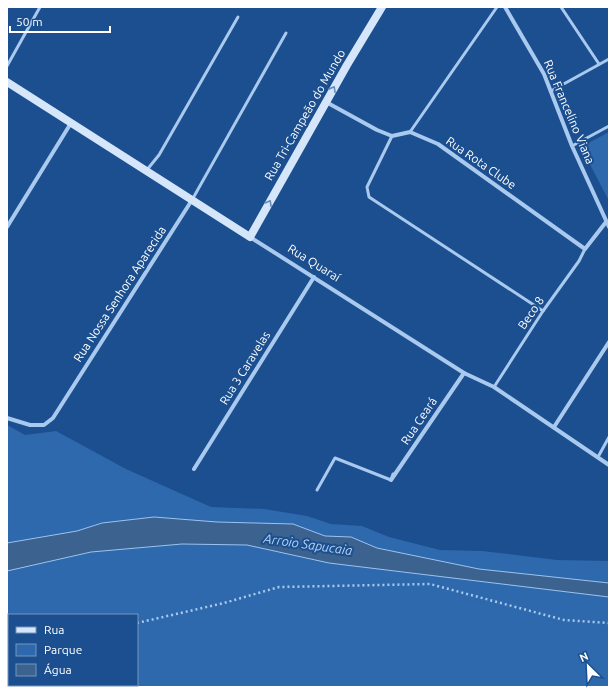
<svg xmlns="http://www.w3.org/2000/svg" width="616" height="694" font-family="Ubuntu,sans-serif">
<rect width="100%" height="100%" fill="#1b4f8f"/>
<g fill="#2e69ad" fill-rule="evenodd">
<polygon points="609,132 609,201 581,147"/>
<polygon points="7,425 25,435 56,431 126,469 211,507 264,509 307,516 331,524 362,526 389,537 440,550 482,551 557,560 609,561 609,583 479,569 377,548 351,537 325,536 293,524 217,522 154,517 102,523 77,531 7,543"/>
<path d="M182 544 247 545 329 563 609 597V687H7V571L91 552ZM9 615H137V685H9Z"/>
</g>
<polygon fill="#3c6290" stroke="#9cc4f0" points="154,517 217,522 293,524 325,536 351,537 377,548 479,569 609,583 609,597 329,563 247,545 182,544 91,552 7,571 7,543 77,531 102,523"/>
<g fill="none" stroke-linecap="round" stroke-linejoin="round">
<g stroke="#a9c9ee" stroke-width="2.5" stroke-dasharray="2 3" stroke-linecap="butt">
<polyline points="137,623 224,603 279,587 430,584 564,620 609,623"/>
<polyline points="7,641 9,640"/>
</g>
<g stroke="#a9c9ee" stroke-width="3">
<polyline points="561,7 599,64"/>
<polyline points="7,66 40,7"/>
<polyline points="551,91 609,59"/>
<polyline points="410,132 497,7"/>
<polyline points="392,136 367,187 369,197 543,311"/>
<polyline points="572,146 609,126"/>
<polyline points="146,171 159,155 238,17"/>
<polyline points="192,200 286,33"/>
<polyline points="494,387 543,311 579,261 585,249"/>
<polyline points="598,457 609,437"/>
<polyline points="317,490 335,458 391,480 393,474"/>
</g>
<g stroke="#a9c9ee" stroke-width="4">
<polyline points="505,7 544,74 572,146 609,227"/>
<polyline points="326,102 377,130 392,136 410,132 438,144 585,249 606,222"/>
<polyline points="7,227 71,123"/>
<polyline points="250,237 464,373 494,387 609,465"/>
<polyline points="7,418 30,425 44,425 53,418 192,200"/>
<polyline points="554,427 609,342"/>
<polyline points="194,469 314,277"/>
<polyline points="391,480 464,373"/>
</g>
<polyline stroke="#d6e6fa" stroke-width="8" points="7,82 250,237 347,65 382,7"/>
</g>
<defs><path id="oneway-chevron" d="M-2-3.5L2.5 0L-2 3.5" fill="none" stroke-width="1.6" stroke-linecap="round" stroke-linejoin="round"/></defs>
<g stroke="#668bba">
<use href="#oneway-chevron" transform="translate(333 89) rotate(-61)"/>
<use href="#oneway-chevron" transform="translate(269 203) rotate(-61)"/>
</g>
<g text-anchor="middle" stroke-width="4" stroke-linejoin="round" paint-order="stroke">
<g font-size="12" fill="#fff" stroke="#1b4f8f">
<text transform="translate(569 112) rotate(67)" y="4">Rua Francelino Viana</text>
<text transform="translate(305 115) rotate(-60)" y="4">Rua Tri-Campeão do Mundo</text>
<text transform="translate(481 163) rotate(35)" y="4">Rua Rota Clube</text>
<text transform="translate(314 263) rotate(32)" y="4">Rua Quaraí</text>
<text transform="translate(120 294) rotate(-57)" y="4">Rua Nossa Senhora Aparecida</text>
<text transform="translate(531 313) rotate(-56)" y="4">Beco 8</text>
<text transform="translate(245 368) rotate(-58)" y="4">Rua 3 Caravelas</text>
<text transform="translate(419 421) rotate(-56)" y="4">Rua Ceará</text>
</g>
<g font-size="13" font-style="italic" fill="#b5d3f5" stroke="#1b4f8f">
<text transform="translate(308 544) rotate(8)" y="5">Arroio Sapucaia</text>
</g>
</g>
<rect width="616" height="694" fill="none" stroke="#ffffff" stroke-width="16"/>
<rect x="8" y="614" width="130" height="72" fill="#1b4f8f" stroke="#7695bc"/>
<rect x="16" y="627" width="20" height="6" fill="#d6e6fa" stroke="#7695bc"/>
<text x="44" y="634" font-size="12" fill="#ffffff">Rua</text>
<rect x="16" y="644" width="20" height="12" fill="#2e69ad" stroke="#7695bc"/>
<text x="44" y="654" font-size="12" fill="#ffffff">Parque</text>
<rect x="16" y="664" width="20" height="12" fill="#3c6290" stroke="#7695bc"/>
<text x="44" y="674" font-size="12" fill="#ffffff">Água</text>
<g transform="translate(588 666) rotate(336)" stroke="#1b4f8f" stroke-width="3" paint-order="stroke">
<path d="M0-3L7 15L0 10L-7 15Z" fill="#ffffff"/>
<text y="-6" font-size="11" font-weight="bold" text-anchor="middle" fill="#ffffff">N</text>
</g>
<path d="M10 26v6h100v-6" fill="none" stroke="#ffffff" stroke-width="2"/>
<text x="16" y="26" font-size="12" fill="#ffffff" stroke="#1b4f8f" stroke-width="3" paint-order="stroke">50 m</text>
</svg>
